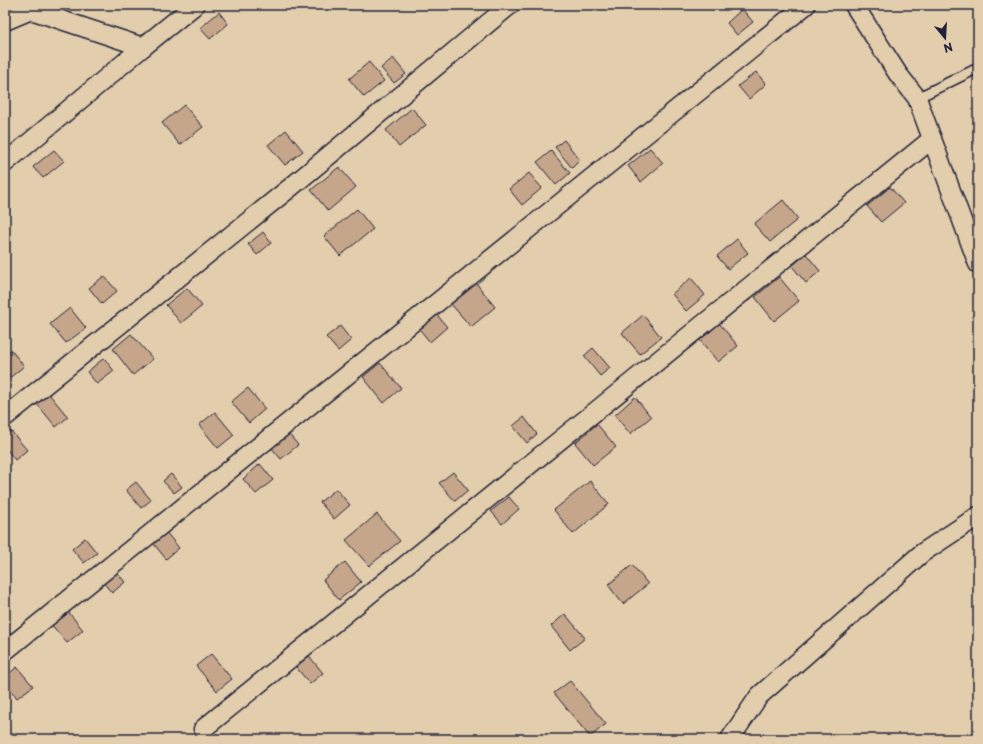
<svg xmlns="http://www.w3.org/2000/svg" width="983" height="744" font-family="'Playpen Sans',sans-serif">
<rect width="100%" height="100%" fill="#e2ceac"/>
<filter id="ink" filterUnits="userSpaceOnUse"><feTurbulence type="fractalNoise" baseFrequency=".025" numOctaves="2"/><feDisplacementMap in="SourceGraphic" scale="8" xChannelSelector="R" yChannelSelector="G"/><feConvolveMatrix kernelMatrix="1 2 1 2 8 2 1 2 1" color-interpolation-filters="sRGB"/></filter>
<g filter="url(#ink)">
<g fill="#c6a68b" stroke="#22223b">
<polygon points="742,9 753,22 737,35 727,23"/>
<polygon points="219,12 228,24 210,39 200,28"/>
<polygon points="393,58 406,74 394,83 381,68"/>
<polygon points="369,62 384,81 364,97 349,79"/>
<polygon points="756,72 766,84 749,99 738,86"/>
<polygon points="184,105 203,127 180,145 162,123"/>
<polygon points="412,108 426,125 399,147 386,130"/>
<polygon points="286,130 303,151 285,165 268,145"/>
<polygon points="564,140 580,160 572,168 555,147"/>
<polygon points="650,148 663,163 641,182 628,166"/>
<polygon points="54,150 64,161 43,178 33,167"/>
<polygon points="551,151 570,173 556,185 537,162"/>
<polygon points="339,167 356,187 328,211 311,190"/>
<polygon points="529,173 542,188 522,205 509,189"/>
<polygon points="890,187 904,203 881,222 867,206"/>
<polygon points="783,200 798,219 770,242 754,224"/>
<polygon points="357,209 373,229 340,256 324,236"/>
<polygon points="263,232 271,243 257,255 248,244"/>
<polygon points="737,239 748,253 728,269 717,256"/>
<polygon points="806,254 820,271 806,283 792,266"/>
<polygon points="104,276 117,291 102,304 89,288"/>
<polygon points="779,277 799,301 774,321 755,297"/>
<polygon points="691,278 705,295 686,311 672,294"/>
<polygon points="476,283 495,307 471,327 451,304"/>
<polygon points="187,288 202,306 181,323 166,305"/>
<polygon points="70,308 86,328 66,343 50,324"/>
<polygon points="433,310 447,327 430,342 416,325"/>
<polygon points="643,315 661,337 640,354 622,333"/>
<polygon points="719,323 738,346 718,362 699,339"/>
<polygon points="340,326 351,340 338,351 326,337"/>
<polygon points="131,334 153,359 133,375 113,349"/>
<polygon points="593,348 610,368 600,376 584,356"/>
<polygon points="11,350 24,366 6,381 5,355"/>
<polygon points="104,358 114,371 97,384 87,372"/>
<polygon points="380,363 401,388 384,403 363,377"/>
<polygon points="248,388 265,409 249,423 231,402"/>
<polygon points="49,394 68,417 56,427 37,404"/>
<polygon points="635,397 651,417 630,434 615,415"/>
<polygon points="215,412 234,435 218,448 199,425"/>
<polygon points="524,417 537,434 527,443 513,426"/>
<polygon points="597,424 616,447 593,465 575,443"/>
<polygon points="11,431 27,450 15,460 5,447 5,436"/>
<polygon points="287,432 298,445 281,459 270,446"/>
<polygon points="260,464 273,480 256,494 243,479"/>
<polygon points="453,472 468,490 455,501 439,483"/>
<polygon points="171,474 182,487 174,493 163,481"/>
<polygon points="590,481 609,504 573,534 554,510"/>
<polygon points="136,482 151,500 141,508 126,490"/>
<polygon points="336,489 350,505 334,519 320,502"/>
<polygon points="509,497 519,509 502,524 491,511"/>
<polygon points="377,514 400,541 369,566 346,540"/>
<polygon points="166,532 179,548 166,559 153,543"/>
<polygon points="85,538 97,553 84,563 72,549"/>
<polygon points="345,562 361,582 339,600 323,580"/>
<polygon points="632,565 648,584 623,604 608,585"/>
<polygon points="115,570 125,582 112,593 102,581"/>
<polygon points="66,609 83,630 67,643 50,623"/>
<polygon points="565,614 585,638 570,650 551,626"/>
<polygon points="211,654 232,679 217,691 196,666"/>
<polygon points="309,656 323,673 310,684 296,667"/>
<polygon points="17,667 33,686 17,698 5,683 5,677"/>
<polygon points="570,681 606,724 590,737 554,693"/>
</g>
<g fill="none" stroke-linecap="round" stroke-linejoin="round">
<defs>
<polyline id="lane" points="917,98 978,68"/>
<g id="street">
<polyline points="854,5 898,74 917,98 978,264"/>
<polyline points="5,21 31,10 143,47 195,5"/>
<polyline points="5,163 143,47"/>
<polyline points="5,417 291,187 510,5"/>
<polyline points="5,651 806,5"/>
<polyline points="203,729 932,139"/>
<polyline points="730,739 759,696 922,553 978,516"/>
</g>
</defs>
<use href="#lane" stroke="#22223b" stroke-width="12"/>
<use href="#street" stroke="#22223b" stroke-width="21"/>
<use href="#lane" stroke="#e2ceac" stroke-width="9"/>
<use href="#street" stroke="#e2ceac" stroke-width="18"/>
</g>
</g>
<rect width="983" height="744" fill="none" stroke="#e2ceac" stroke-width="20"/>
<rect x="10" y="10" width="963" height="724" fill="none" stroke="#22223b" stroke-width="1.5" filter="url(#ink)"/>
<g transform="translate(945 38) rotate(162)" stroke="#e2ceac" stroke-width="3" paint-order="stroke">
<path d="M0-3L7 15L0 10L-7 15Z" fill="#22223b"/>
<text y="-6" font-size="11" font-weight="bold" text-anchor="middle" fill="#22223b">N</text>
</g>
</svg>
